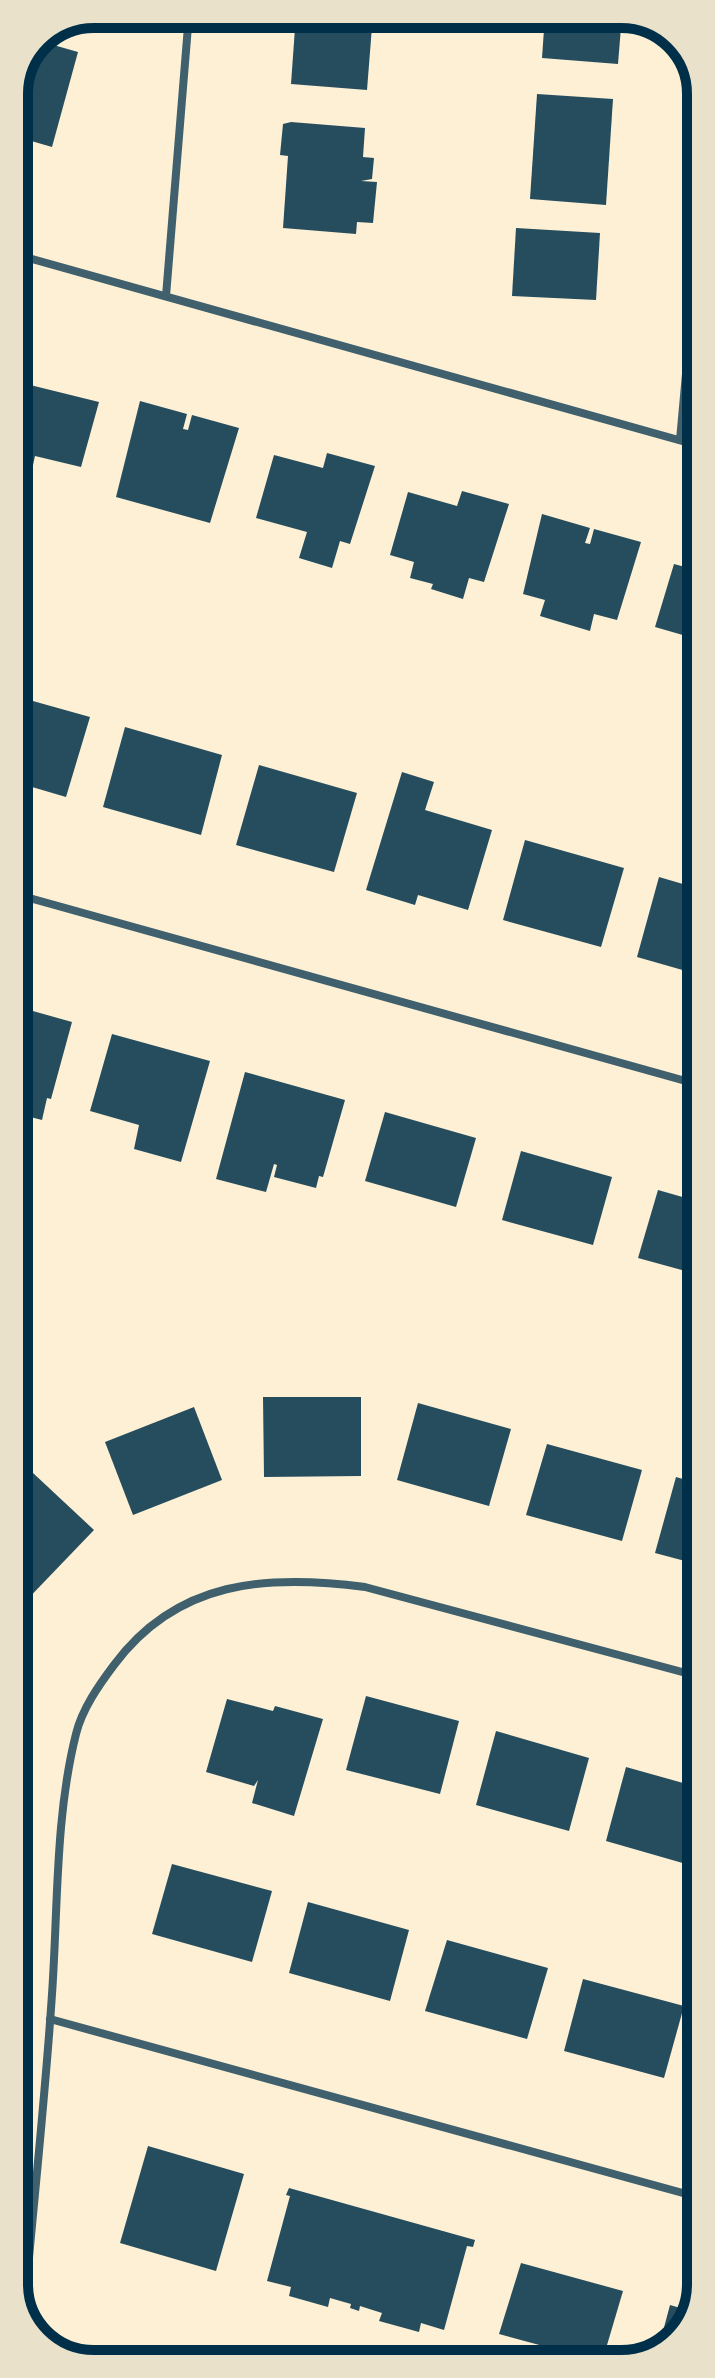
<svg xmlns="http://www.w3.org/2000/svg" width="715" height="2378" font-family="Roboto,sans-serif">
<rect width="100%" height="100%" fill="#fdf0d5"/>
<g fill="#264d5e">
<polygon points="296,14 373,14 367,90 291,84"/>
<polygon points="545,15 622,15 618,64 542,58"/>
<polygon points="36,40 78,52 52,147 14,136 14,89"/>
<polygon points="537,94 613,99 606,205 530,199"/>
<polygon points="291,122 365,128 363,157 374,158 372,179 361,181 377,182 373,223 357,222 356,234 283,228 288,156 280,155 283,124"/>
<polygon points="516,228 600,233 596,300 512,296"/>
<polygon points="14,381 99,402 81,467 35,456 31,474 14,470"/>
<polygon points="140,401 187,414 183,429 188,430 192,415 239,428 210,523 116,497"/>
<polygon points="327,453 375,466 350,544 340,541 332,568 299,558 307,532 256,518 274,455 323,468"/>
<polygon points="462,491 509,504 484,582 469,578 463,599 431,589 433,584 410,578 414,562 390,555 408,492 457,506"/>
<polygon points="542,514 590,528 585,543 590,544 594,529 641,542 617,620 594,614 590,631 540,616 545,600 523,594"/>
<polygon points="674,564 700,571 700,640 655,627"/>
<polygon points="15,696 90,717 66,797 15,782"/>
<polygon points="125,727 222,755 201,835 103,807"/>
<polygon points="259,765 357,793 334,872 236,845"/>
<polygon points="402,772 434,782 425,810 492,830 468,910 418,895 415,905 366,890"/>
<polygon points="525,840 624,868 601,947 503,920"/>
<polygon points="659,877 700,889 700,975 637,957"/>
<polygon points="15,1006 72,1022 51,1099 47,1098 42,1120 15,1113"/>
<polygon points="112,1034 210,1061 181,1162 134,1149 139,1125 90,1111"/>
<polygon points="245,1072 345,1100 323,1177 319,1176 316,1188 274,1177 277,1165 274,1164 266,1192 216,1179"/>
<polygon points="385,1112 476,1138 456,1207 365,1181"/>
<polygon points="521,1151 612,1177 593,1245 502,1220"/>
<polygon points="658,1190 700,1202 700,1275 638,1258"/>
<polygon points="263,1397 361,1397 361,1476 264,1477"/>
<polygon points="418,1403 511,1429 489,1506 397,1480"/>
<polygon points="194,1407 222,1480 133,1515 105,1442"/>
<polygon points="547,1444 642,1470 622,1541 526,1515"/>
<polygon points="33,1473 94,1530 21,1606 15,1600 15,1493"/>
<polygon points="676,1477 700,1484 700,1565 655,1553"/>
<polygon points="366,1696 459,1721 440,1794 346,1770"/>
<polygon points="227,1699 273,1711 275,1706 323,1719 294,1816 252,1803 258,1780 254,1786 206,1772"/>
<polygon points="496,1731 589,1758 569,1831 476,1805"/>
<polygon points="626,1767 701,1788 700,1868 606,1841"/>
<polygon points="172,1864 272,1891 252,1962 152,1934"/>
<polygon points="308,1902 409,1930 390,2001 289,1973"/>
<polygon points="447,1940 548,1968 527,2039 425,2011"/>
<polygon points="583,1979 684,2006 664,2078 564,2051"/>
<polygon points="148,2146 244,2174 216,2271 120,2243"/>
<polygon points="289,2188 475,2240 473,2247 467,2246 444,2330 421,2323 419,2332 379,2321 382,2313 360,2306 359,2311 350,2308 351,2304 330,2298 328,2307 289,2296 291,2287 267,2281 290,2196 286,2195"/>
<polygon points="521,2263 623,2291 602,2362 499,2334"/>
<polygon points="670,2305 691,2311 681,2336 658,2350"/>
</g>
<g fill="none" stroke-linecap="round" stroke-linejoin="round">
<g stroke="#3f606c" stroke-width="8">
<polyline points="14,254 700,446"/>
<polyline points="166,296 189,14"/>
<polyline points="680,440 699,230"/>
<polyline points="15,894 700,1085"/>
<polyline points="50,2019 701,2198"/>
<path d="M24 2314C33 2207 45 2101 52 1994 58 1909 55 1817 76 1734 82 1709 99 1685 114 1665 177 1580 267 1574 365 1587L701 1677"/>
</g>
</g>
<path d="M0 0H715V2378H0ZM94 28H621A66 66 0 0 1 687 94V2284A66 66 0 0 1 621 2350H94A66 66 0 0 1 28 2284V94A66 66 0 0 1 94 28Z" fill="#e9e1ca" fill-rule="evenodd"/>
<path fill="none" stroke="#003049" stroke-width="10" d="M94 28H621A66 66 0 0 1 687 94V2284A66 66 0 0 1 621 2350H94A66 66 0 0 1 28 2284V94A66 66 0 0 1 94 28Z"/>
</svg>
